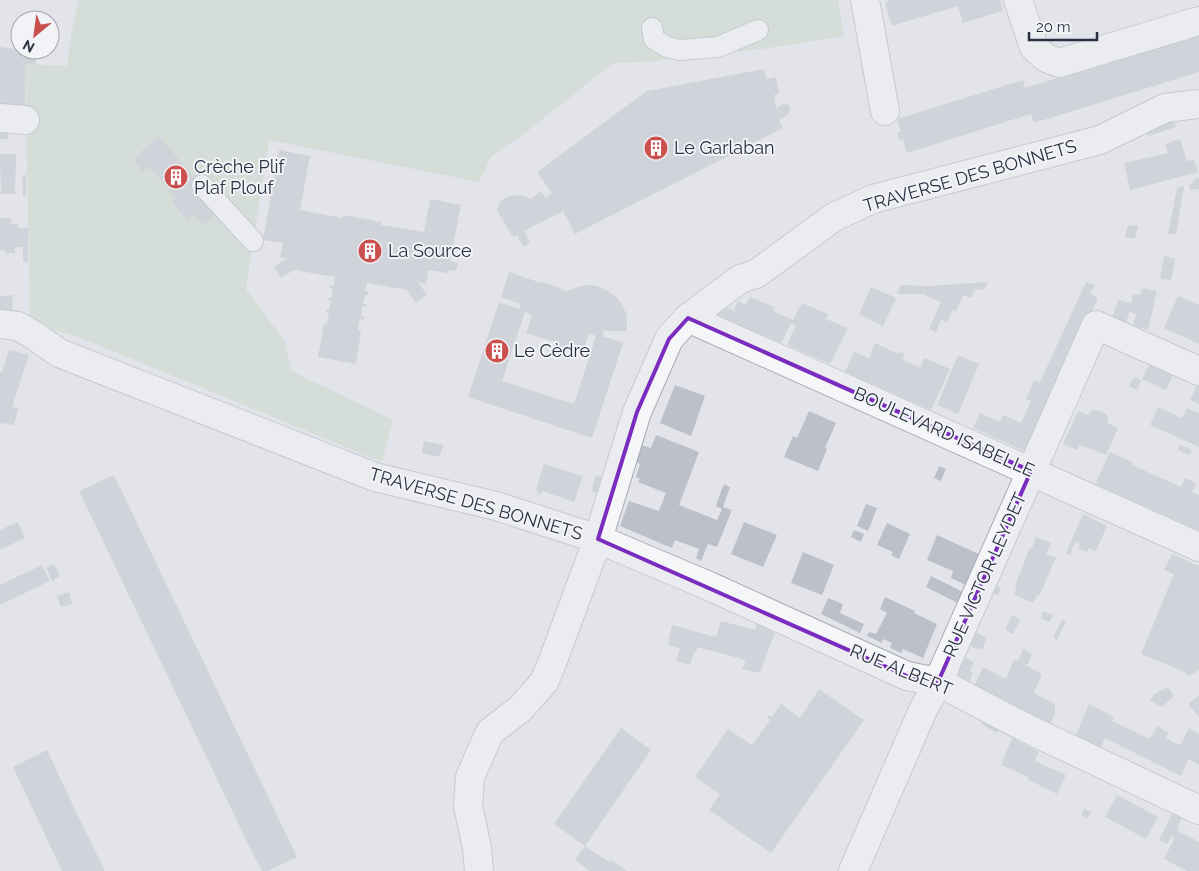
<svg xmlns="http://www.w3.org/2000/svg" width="1199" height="871" font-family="Raleway,sans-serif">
<rect width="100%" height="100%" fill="#e2e4ea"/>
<polygon fill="#c5d4c4" points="79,0 838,0 844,36 762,49 644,62 613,63 525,133 491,157 479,182 269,140 246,289 285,342 291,371 393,420 382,462 81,338 30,323 25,64 67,66 71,35"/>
<g fill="#bdbfca" fill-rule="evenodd">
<polygon points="891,0 1000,0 1003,11 963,23 958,6 892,26 885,2"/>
<polygon points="1199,34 1199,72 1034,123 1031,114 907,153 903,139 900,141 897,133 901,132 897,119 1023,80 1025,88"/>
<polygon points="0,47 20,50 36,50 36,64 25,64 25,112 0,110"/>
<polygon points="764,69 766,79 776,77 779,94 774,95 776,108 785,103 790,106 790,110 789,114 779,120 783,128 575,234 563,211 524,231 530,243 523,247 517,235 513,237 497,211 500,202 505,198 510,196 520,195 531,199 541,191 546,198 552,193 537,172 647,91"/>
<polygon points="1173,119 1176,127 1148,136 1146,130"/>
<polygon points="0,131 9,131 8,139 0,139"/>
<polygon points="159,136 197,181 191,186 216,214 203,225 193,214 187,220 172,202 176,198 150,167 143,172 133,160 140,154 139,153"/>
<polygon points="1180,139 1187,161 1194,160 1198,172 1130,190 1124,163 1168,153 1165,144"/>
<polygon points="279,150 310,156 300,210 342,218 343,215 382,222 381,225 424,232 430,199 461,205 450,261 458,263 456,271 448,270 448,273 428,270 426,284 418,282 427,295 416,303 407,290 367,283 365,291 368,292 368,295 365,295 363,304 366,304 365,307 362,307 361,316 364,317 363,320 360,319 358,330 361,330 356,364 318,357 324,323 327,324 329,313 326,312 326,310 329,310 331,301 328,300 328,298 331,298 333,289 330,288 330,285 333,286 335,277 294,270 281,278 274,267 287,258 280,257 283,243 263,240"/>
<polygon points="0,154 16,154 15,194 1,194"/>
<polygon points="22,175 26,175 26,197 23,197"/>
<polygon points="1199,178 1199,189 1190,190 1189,184 1193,183 1193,180"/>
<polygon points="1184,186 1176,234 1168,234 1177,188"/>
<polygon points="0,218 11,218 11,224 18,224 18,228 28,228 28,262 23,262 23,247 15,247 15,253 5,253 5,250 0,250"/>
<polygon points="1128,225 1138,226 1135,239 1125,237"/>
<polygon points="1164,256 1175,259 1171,280 1160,279"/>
<path d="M509 272 541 283 542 282 561 288V289L567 291 577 287 587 285 597 286 606 290 615 296 621 303 626 313 627 323V331H604L603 336 623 343 592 438 468 397 499 302 519 309 521 304 501 297ZM525 312 532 315 526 333 558 343 556 347 582 356 589 333 596 336 574 404 502 381Z"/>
<polygon points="988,282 984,290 976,289 971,298 963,295 956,312 953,310 947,323 941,319 936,332 929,329 941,302 925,295 925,294 897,294 901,285 928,286"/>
<polygon points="1086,282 1095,285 1090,294 1098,298 1027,452 973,428 980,413 1000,422 1003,415 1021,423 1031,401 1026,399 1034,380 1040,382"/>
<polygon points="871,287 896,298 883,326 859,314"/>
<polygon points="1142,288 1157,291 1148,330 1133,325 1136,314 1129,312 1125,327 1111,321 1118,300 1131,303 1133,294 1140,295"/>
<polygon points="13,295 12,320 0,320 0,296"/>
<polygon points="1178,296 1199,305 1199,344 1164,328"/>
<polygon points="750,297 774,307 773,311 793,320 802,303 828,314 826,319 848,328 830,364 787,345 796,326 791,323 781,343 710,311 720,304 734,311 738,301 746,305"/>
<polygon points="875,343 898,354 899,352 905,354 902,359 920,368 924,358 950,369 931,410 845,372 854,352 869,358"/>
<polygon points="9,350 29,355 12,407 18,408 14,425 0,423 0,372 2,373"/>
<polygon points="958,355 979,364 958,414 937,405"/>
<polygon points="1151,361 1175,371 1166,390 1142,379"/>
<polygon points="1134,377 1141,381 1137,390 1129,386"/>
<polygon points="1199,381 1199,404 1190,400"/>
<polygon points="675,385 705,396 691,436 660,423"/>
<polygon points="1158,407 1182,418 1187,408 1199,413 1199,447 1150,425"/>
<polygon points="1097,410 1106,414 1109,418 1107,423 1118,428 1106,455 1080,445 1077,450 1063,444 1078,411 1089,415 1091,411"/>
<polygon points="809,411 836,423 825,448 827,449 818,471 784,457 793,436 797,438"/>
<polygon points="656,435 699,452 679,505 717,520 722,509 716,506 720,494 724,484 730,487 723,507 732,510 717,547 708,544 701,561 696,558 699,549 675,540 672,548 620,526 629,501 659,511 666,493 638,482 640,479 636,477 640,464 635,461 641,445 651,448"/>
<polygon points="424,441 444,445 439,457 422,453"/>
<polygon points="1180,445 1192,450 1189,455 1178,450"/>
<polygon points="1110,452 1134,463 1132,465 1181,487 1185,478 1196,483 1192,492 1199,495 1199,530 1095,484"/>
<polygon points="544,464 583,476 574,502 542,491 541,494 537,493 538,490 536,490"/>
<polygon points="939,466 946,469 941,481 934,478"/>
<polygon points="114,475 297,857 268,871 262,871 249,846 79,491"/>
<polygon points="596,475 608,479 603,495 591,491"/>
<polygon points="866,504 877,508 868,531 857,526"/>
<polygon points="1083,514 1107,526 1096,551 1089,548 1087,552 1078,548 1080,544 1075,542 1070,555 1066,553"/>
<polygon points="18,522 25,538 0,550 0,530"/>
<polygon points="744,522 777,535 763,567 731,554"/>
<polygon points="887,523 910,534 899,559 891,555 893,552 877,545"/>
<polygon points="854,530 864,534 861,542 851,537"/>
<polygon points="937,535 983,556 970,587 951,578 953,571 927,560"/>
<polygon points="1036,537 1051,543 1046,554 1056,557 1040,595 1037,595 1033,603 1014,594 1017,586 1015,586 1030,547 1032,548"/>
<polygon points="803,552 834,565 822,595 791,583"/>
<polygon points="1172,554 1199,566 1199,670 1189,676 1182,671 1141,654 1174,574 1164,570"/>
<polygon points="54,564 60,576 52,581 46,568"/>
<polygon points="42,565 50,581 0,605 0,585"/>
<polygon points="931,576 967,594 962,605 926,587"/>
<polygon points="996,586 1001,588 998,595 993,593"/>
<polygon points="69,592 72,604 61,607 57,596"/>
<polygon points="885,597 915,611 914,613 937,624 923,658 903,649 901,653 897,651 890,648 892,643 883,639 882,643 867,636 869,632 876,634 887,613 880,609"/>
<polygon points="828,598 843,604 840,613 864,624 860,633 821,614"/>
<polygon points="1043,611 1053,615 1050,622 1041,618"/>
<polygon points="1012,615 1020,619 1013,634 1005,630"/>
<polygon points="1062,619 1066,621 1057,640 1053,638"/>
<polygon points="721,621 755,630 757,624 776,629 760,673 742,669 746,660 697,647 696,653 694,652 690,665 676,661 680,648 668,645 672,625 716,637"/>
<polygon points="974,631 987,638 982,650 979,648 978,650 967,644"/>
<polygon points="1023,649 1032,654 1028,664 1025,665 1042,674 1034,693 1055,704 1055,713 1049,726 973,688 983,667 1006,679 1014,659 1018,661"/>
<polygon points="962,656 974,662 970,671 973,673 968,685 953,678"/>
<polygon points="1168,687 1174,696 1162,707 1150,701 1154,694"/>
<polygon points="819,689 864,720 771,853 709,810 720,794 695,777 728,729 752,745 770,720 767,718 769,715 772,717 781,704 800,718"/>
<polygon points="1199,695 1199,717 1188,704"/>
<polygon points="1089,704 1114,717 1112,721 1150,739 1157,726 1168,733 1166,738 1178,745 1179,744 1181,744 1189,728 1199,734 1199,765 1188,759 1181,776 1105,738 1099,752 1074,739"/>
<polygon points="984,717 1000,726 997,733 981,724"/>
<polygon points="621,728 651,750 585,846 554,824"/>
<polygon points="1012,738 1039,752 1035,761 1066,775 1057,794 1027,779 1028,777 1001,765"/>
<polygon points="47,750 76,812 105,871 62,871 13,767"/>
<polygon points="1117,795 1158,817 1146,839 1105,817"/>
<polygon points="1176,807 1185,811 1177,828 1179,829 1178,831 1199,842 1199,871 1187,871 1164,859 1175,837 1172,836 1167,844 1159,840"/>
<polygon points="1084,809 1091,812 1088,819 1081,815"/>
<polygon points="585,846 609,862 610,859 627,871 590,871 575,860"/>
</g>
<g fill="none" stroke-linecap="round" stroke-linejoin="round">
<defs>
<g id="pedestrian">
<polyline points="652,28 654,39 667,47 680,50 718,47 758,30"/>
<polyline points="202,185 253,241"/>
</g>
<g id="minor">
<polyline points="865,0 885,111"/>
<polyline points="1018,0 1034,47 1046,58 1059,63 1199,21"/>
<polyline points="0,118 25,120"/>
<polyline points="688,318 1199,547"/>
<polyline points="0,324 18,326 35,336 59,353 375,477 496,506 598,539 709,586 907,676 938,682 1026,728 1199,810"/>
<polyline points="479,871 477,848 468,806 470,777 490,732 520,709 544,682 552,663 598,539 637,412 669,339 688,318 740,279 756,274 834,217 873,199 1100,140 1165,108 1199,104"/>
<polyline points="853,871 923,710 938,682 1096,325 1199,371"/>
</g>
</defs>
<use href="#pedestrian" stroke="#a7aab4" stroke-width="22"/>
<use href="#minor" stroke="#a7aab4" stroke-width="30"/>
<use href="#pedestrian" stroke="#f5f6f8" stroke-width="20"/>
<use href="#minor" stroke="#f5f6f8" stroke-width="28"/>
</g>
<path d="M0 0H1199V871H0ZM688 318 1031 471 938 682 907 676 598 539 637 412 669 339Z" fill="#e2e4ea" fill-opacity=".55" fill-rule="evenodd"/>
<path fill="none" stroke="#7b2cbf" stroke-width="4" stroke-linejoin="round" d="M688 318 1031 471 938 682 907 676 598 539 637 412 669 339Z"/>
<defs>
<symbol id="building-disc" viewBox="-11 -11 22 22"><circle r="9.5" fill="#c9504d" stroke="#f2f3f7"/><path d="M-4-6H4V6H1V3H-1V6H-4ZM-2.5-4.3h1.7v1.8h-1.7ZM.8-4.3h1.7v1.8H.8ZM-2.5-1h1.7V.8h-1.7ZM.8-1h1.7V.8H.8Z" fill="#fff"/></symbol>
</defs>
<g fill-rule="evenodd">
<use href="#building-disc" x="642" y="134" width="28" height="28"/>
<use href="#building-disc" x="162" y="163" width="28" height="28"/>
<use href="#building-disc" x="356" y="237" width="28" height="28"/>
<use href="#building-disc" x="483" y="337" width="28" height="28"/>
</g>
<g text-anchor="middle" stroke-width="4" stroke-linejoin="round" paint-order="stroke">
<g font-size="18" fill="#2b2f42" stroke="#f2f3f7" text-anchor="start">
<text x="674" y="154">Le Garlaban</text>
<text x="194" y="173">Crèche Plif<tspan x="194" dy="21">Plaf Plouf</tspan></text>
<text x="388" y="257">La Source</text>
<text x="514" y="357">Le Cèdre</text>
</g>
<g font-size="18" fill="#2b2f42" stroke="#f2f3f7">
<text transform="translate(970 176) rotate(-16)" y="6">TRAVERSE DES BONNETS</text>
<text transform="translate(944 432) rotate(24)" y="6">BOULEVARD ISABELLE</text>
<text transform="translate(476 504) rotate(16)" y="6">TRAVERSE DES BONNETS</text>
<text transform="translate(985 575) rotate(-66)" y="6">RUE VICTOR LEYDET</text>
<text transform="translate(901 670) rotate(22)" y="6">RUE ALBERT</text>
</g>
</g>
<g transform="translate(35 35) rotate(209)"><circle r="24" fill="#f2f3f7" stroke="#a2a5af"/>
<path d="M0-4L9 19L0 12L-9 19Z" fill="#c9504d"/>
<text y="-8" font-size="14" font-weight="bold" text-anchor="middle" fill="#2b2f42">N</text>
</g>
<path d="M1029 32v8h68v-8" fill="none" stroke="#2b2f42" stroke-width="2.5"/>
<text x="1036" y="32" font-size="15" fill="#2b2f42" stroke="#f2f3f7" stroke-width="4" paint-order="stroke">20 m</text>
</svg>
